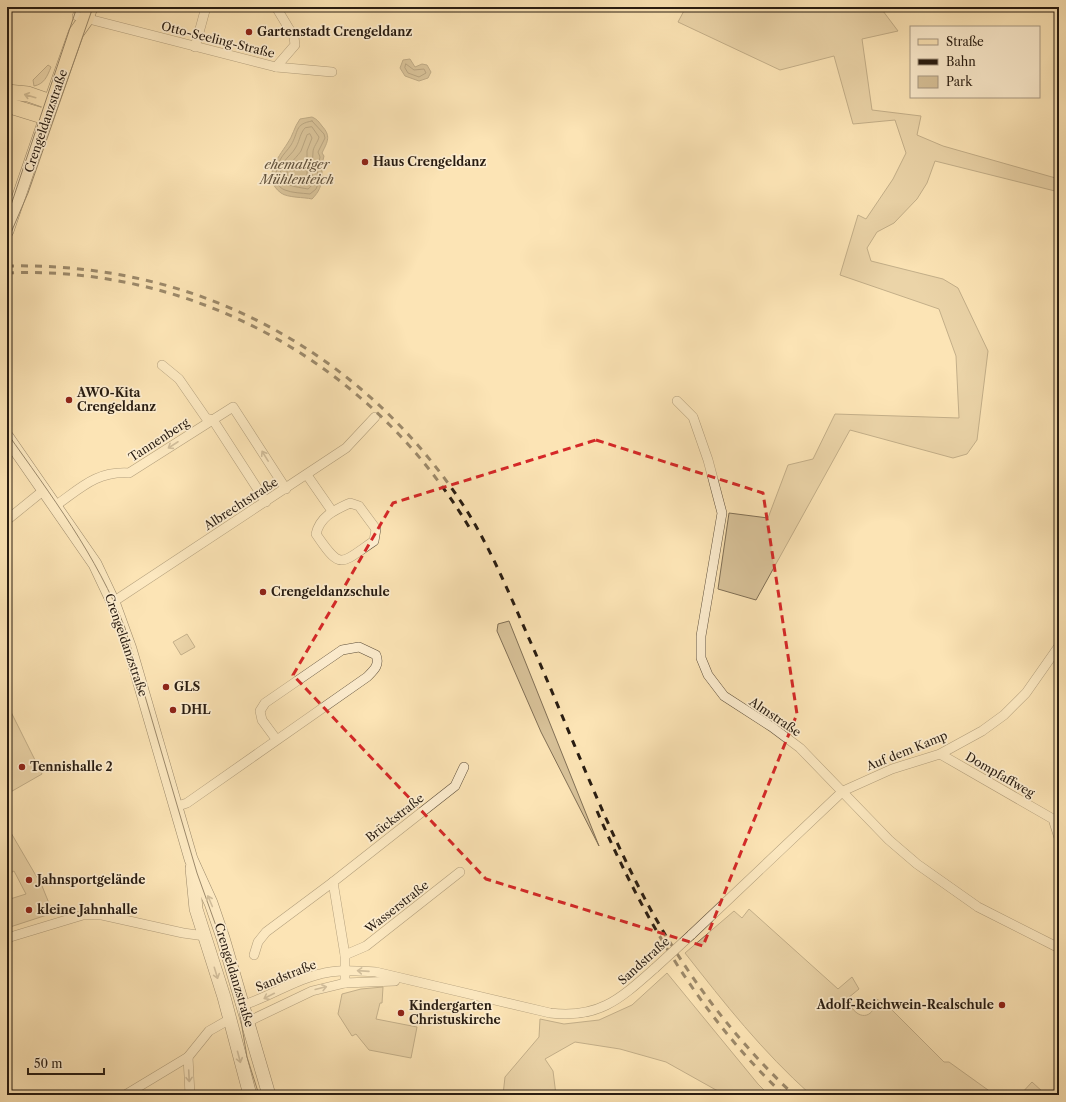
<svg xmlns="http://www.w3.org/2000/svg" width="1066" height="1102" font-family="'Libre Caslon Text',serif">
<rect width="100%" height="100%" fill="#fce4b5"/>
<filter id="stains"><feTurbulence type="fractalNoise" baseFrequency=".005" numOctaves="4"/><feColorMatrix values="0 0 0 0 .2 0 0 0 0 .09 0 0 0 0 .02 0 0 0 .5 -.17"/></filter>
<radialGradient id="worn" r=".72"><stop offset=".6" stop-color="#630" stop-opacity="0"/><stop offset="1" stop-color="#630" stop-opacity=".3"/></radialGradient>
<g fill="#d8c299" stroke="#806f55">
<polygon points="686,7 880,7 898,31 862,39 872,110 921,116 917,135 943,146 1059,179 1059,192 935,161 927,183 917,199 894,223 877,232 867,248 871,261 943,279 958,288 988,351 977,440 967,454 953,458 850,430 756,600 718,589 729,513 768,518 788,465 813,459 835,414 959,418 956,356 939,309 840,275 858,215 866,219 893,179 906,153 895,120 853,124 834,56 780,70 678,22"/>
<path d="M48 65 51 67C47 77 44 84 34 86L33 80Z"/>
<polygon points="509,621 599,846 541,732 497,631 498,624"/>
<polygon points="187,634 195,647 181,655 173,642"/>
<polygon points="7,704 42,774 7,794"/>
<polygon points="7,826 42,886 53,913 7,928 7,900 26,894 14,871 7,875"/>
<path d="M749 909 838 989 852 977 859 989 848 998V1006L850 1005C860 1022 875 1017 876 999L885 1003 944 1062H949L995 1095H811C762 1051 725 1004 685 953L734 911 742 918Z"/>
<polygon points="667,973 758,1084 769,1095 725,1095 666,1062 620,1049 575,1042 545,1059 553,1071 556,1095 503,1095 505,1077 539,1037 540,1019 564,1024 599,1020 632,1005"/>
<polygon points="383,987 382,1003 380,1003 376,1019 417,1027 411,1058 369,1050 356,1034 352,1036 338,1014 342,994 361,989"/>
<polygon points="1032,1082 1044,1093 1042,1095 1020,1095"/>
</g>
<g fill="#b4a07d" stroke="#7c6b52">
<polygon points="410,59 415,67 422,64 427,65 431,72 428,78 419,81 405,76 400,68 403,60"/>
<path d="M312 117C317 119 319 122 322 126 331 136 328 141 322 153L324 156C319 174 327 184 312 199 304 197 288 198 281 193 261 178 278 158 287 144 293 136 294 127 300 119Z"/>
</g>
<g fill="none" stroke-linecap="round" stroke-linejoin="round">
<g stroke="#6e5e47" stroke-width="1">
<polygon points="406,64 414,70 424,69 426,73 419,77 408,73 405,68"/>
<path d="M312 121 324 134 325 138 318 152 320 157 317 171 319 177 318 184 316 189 310 194C302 193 292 193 285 190 273 186 275 169 280 160 283 154 288 150 291 145 299 132 294 124 312 121Z"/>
<path d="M312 127 319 137C318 142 313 147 313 152 313 159 311 165 312 172 312 179 315 184 308 189 292 186 272 185 284 162 287 157 293 153 296 147 300 140 300 133 305 128Z"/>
<path d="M310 134 312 138 307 151V181L289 180C282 168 295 160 301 151 303 146 305 140 307 135Z"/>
</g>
<defs>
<g id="minor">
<polyline points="77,16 276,67 332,72"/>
<polyline points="195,47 206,7"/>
<polyline points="276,67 295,45 294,37 276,7"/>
<polyline points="162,365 179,379 206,418 213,420 266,502"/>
<polyline points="677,401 693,417 708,460 722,513 701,636 701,658 708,675 724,696 772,727 800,748 889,840 917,864 978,907 1059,948"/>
<polyline points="307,475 332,511"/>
<path d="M350 503 359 506 376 529 374 541C340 564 341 571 316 534 320 516 335 510 350 503Z"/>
<path d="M55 506C81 488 96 471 129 473L233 407 286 489"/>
<polyline points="7,520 44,490"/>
<polyline points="113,602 346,448 375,417"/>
<polyline points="940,754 1053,819 1059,838"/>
<path d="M175 807 187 803 367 677C374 670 380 665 376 655L359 647 342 650 265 703 260 711 262 720 276 739"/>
<polyline points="691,935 843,791 892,769 940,754 982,731 1004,715 1026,693 1059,646"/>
<polyline points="7,938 83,915 102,915 183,933 205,936"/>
<polyline points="254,955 258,942 266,932 333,882"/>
<polyline points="345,955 366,946 460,872"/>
<polyline points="345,983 345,955 333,882 455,786 464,767"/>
<path d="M243 1005C270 997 293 980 320 974 339 969 357 971 376 972L550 1013C599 1019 620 999 655 968"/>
<polyline points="247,1022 312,991 345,983 395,981"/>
<polyline points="188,1057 190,1095"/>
<polyline points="125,1095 188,1057 209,1031 230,1019"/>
</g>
<g id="secondary">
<polyline points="7,231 46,117"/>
<polyline points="7,437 95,564 113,602 130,649 191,859 211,903 223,938 269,1095"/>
<polyline points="192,868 196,909 224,997 250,1095"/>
</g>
<g id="primary">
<polyline points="7,92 28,94 51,102"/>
<polyline points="7,105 46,117 76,33 86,19 90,7"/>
</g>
</defs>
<use href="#minor" stroke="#5d4e3a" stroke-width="10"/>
<use href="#secondary" stroke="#281c11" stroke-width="14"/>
<use href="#primary" stroke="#281c11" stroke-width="16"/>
<use href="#minor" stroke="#fdedcf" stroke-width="9"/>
<use href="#secondary" stroke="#fdedcf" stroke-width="13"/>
<use href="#primary" stroke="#fce4b5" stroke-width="15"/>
<g stroke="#281c11" stroke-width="1">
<polyline points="7,217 77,7"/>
<polyline points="7,242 28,193 93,7"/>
<path d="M7 433C51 495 97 556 125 628L197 873 220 937 236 991 247 1057 259 1095"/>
</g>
<g stroke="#281c11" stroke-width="3" stroke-dasharray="7 7" stroke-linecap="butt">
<path d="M7 266C95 264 183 282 262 323 346 366 416 431 467 511 493 553 511 598 531 643 569 729 602 818 646 901 685 973 734 1039 794 1095"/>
<path d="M7 273C196 265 373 366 469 527"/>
<path d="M597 811C643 917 699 1015 784 1095"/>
</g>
<defs>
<polyline id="minor-bridge" points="655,968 691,935"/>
</defs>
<use href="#minor-bridge" stroke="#5d4e3a" stroke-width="10" stroke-linecap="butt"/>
<use href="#minor-bridge" stroke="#fdedcf" stroke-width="9"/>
</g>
<defs><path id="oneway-shaft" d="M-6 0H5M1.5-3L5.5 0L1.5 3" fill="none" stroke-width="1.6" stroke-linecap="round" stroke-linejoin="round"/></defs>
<use stroke="#9d8a6b" href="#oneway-shaft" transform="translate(30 96) rotate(-164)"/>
<g stroke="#9d8f7a">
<use href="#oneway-shaft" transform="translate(173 445) rotate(147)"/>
<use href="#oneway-shaft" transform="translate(265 456) rotate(-122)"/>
<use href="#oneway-shaft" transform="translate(210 901) rotate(-113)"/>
<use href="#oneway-shaft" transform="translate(363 971) rotate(-176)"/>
<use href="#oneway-shaft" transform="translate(216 973) rotate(73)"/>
<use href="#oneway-shaft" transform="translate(321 988) rotate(-14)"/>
<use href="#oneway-shaft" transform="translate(269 996) rotate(153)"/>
<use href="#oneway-shaft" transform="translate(239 1057) rotate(75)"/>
<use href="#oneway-shaft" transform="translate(189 1076) rotate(87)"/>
</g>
<path d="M0 0H1066V1102H0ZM596 440 763 493 797 714 703 946 486 879 293 675 393 503Z" fill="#fce4b5" fill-opacity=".55" fill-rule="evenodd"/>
<path fill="none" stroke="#d62828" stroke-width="3" stroke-dasharray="8 5" stroke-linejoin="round" d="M596 440 763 493 797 714 703 946 486 879 293 675 393 503Z"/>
<g fill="#8f2418" stroke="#fdedcf" stroke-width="1.5">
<circle cx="249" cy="32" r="4"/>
<circle cx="365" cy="162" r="4"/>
<circle cx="69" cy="400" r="4"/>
<circle cx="263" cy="592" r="4"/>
<circle cx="166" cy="687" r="4"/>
<circle cx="173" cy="710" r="4"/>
<circle cx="22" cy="767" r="4"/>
<circle cx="29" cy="880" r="4"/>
<circle cx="29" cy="910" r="4"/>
<circle cx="1002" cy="1005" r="4"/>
<circle cx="401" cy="1013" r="4"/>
</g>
<g text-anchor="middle" stroke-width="3.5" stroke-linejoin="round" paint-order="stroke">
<g font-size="12" font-weight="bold" fill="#281c11" stroke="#fdedcf" text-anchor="start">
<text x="257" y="36">Gartenstadt Crengeldanz</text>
<text x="373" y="166">Haus Crengeldanz</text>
<text x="77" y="397">AWO-Kita<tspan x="77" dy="14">Crengeldanz</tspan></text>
<text x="271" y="596">Crengeldanzschule</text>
<text x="174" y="691">GLS</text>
<text x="181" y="714">DHL</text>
<text x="30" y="771">Tennishalle 2</text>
<text x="37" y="884">Jahnsportgelände</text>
<text x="37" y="914">kleine Jahnhalle</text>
<text x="994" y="1009" text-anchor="end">Adolf-Reichwein-Realschule</text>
<text x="409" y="1010">Kindergarten<tspan x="409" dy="14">Christuskirche</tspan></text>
</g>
<g font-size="12" fill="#281c11" stroke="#fdedcf">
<text transform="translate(218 40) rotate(14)" y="4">Otto-Seeling-Straße</text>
<text transform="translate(46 121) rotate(-71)" y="4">Crengeldanzstraße</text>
<text transform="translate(159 440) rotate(-33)" y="4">Tannenberg</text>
<text transform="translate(241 504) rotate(-33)" y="4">Albrechtstraße</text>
<text transform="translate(126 645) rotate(71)" y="4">Crengeldanzstraße</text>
<text transform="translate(775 717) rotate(34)" y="4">Almstraße</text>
<text transform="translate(907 751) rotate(-22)" y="4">Auf dem Kamp</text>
<text transform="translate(1000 775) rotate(30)" y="4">Dompfaffweg</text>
<text transform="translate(395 818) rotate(-38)" y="4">Brückstraße</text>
<text transform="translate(397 907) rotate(-38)" y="4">Wasserstraße</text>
<text transform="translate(644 961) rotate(-42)" y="4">Sandstraße</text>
<text transform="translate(234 975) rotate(73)" y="4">Crengeldanzstraße</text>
<text transform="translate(286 976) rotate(-22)" y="4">Sandstraße</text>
</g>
<g font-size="13" font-style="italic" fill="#60513c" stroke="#fdedcf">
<text x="297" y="169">ehemaliger<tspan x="297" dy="15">Mühlenteich</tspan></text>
</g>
</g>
<rect width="1066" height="1102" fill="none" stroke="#fce4b5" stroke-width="24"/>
<rect x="8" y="8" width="1050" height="1086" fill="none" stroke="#281c11" stroke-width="2"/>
<rect x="12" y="12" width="1042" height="1078" fill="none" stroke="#281c11"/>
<rect x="910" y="26" width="130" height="72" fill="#fdedcf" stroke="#a89983"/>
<rect x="918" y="39" width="20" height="6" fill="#fce4b5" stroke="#a89983"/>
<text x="946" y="46" font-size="12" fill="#281c11">Straße</text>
<rect x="918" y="59" width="20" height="6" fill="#281c11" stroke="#a89983"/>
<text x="946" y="66" font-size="12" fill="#281c11">Bahn</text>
<rect x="918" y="76" width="20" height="12" fill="#d8c299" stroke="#a89983"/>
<text x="946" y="86" font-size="12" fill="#281c11">Park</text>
<path d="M28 1068v6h76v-6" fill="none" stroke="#281c11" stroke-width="2"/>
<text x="34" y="1068" font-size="12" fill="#281c11" stroke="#fdedcf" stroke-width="3" paint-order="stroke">50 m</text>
<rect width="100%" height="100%" filter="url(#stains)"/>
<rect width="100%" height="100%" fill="url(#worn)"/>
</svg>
